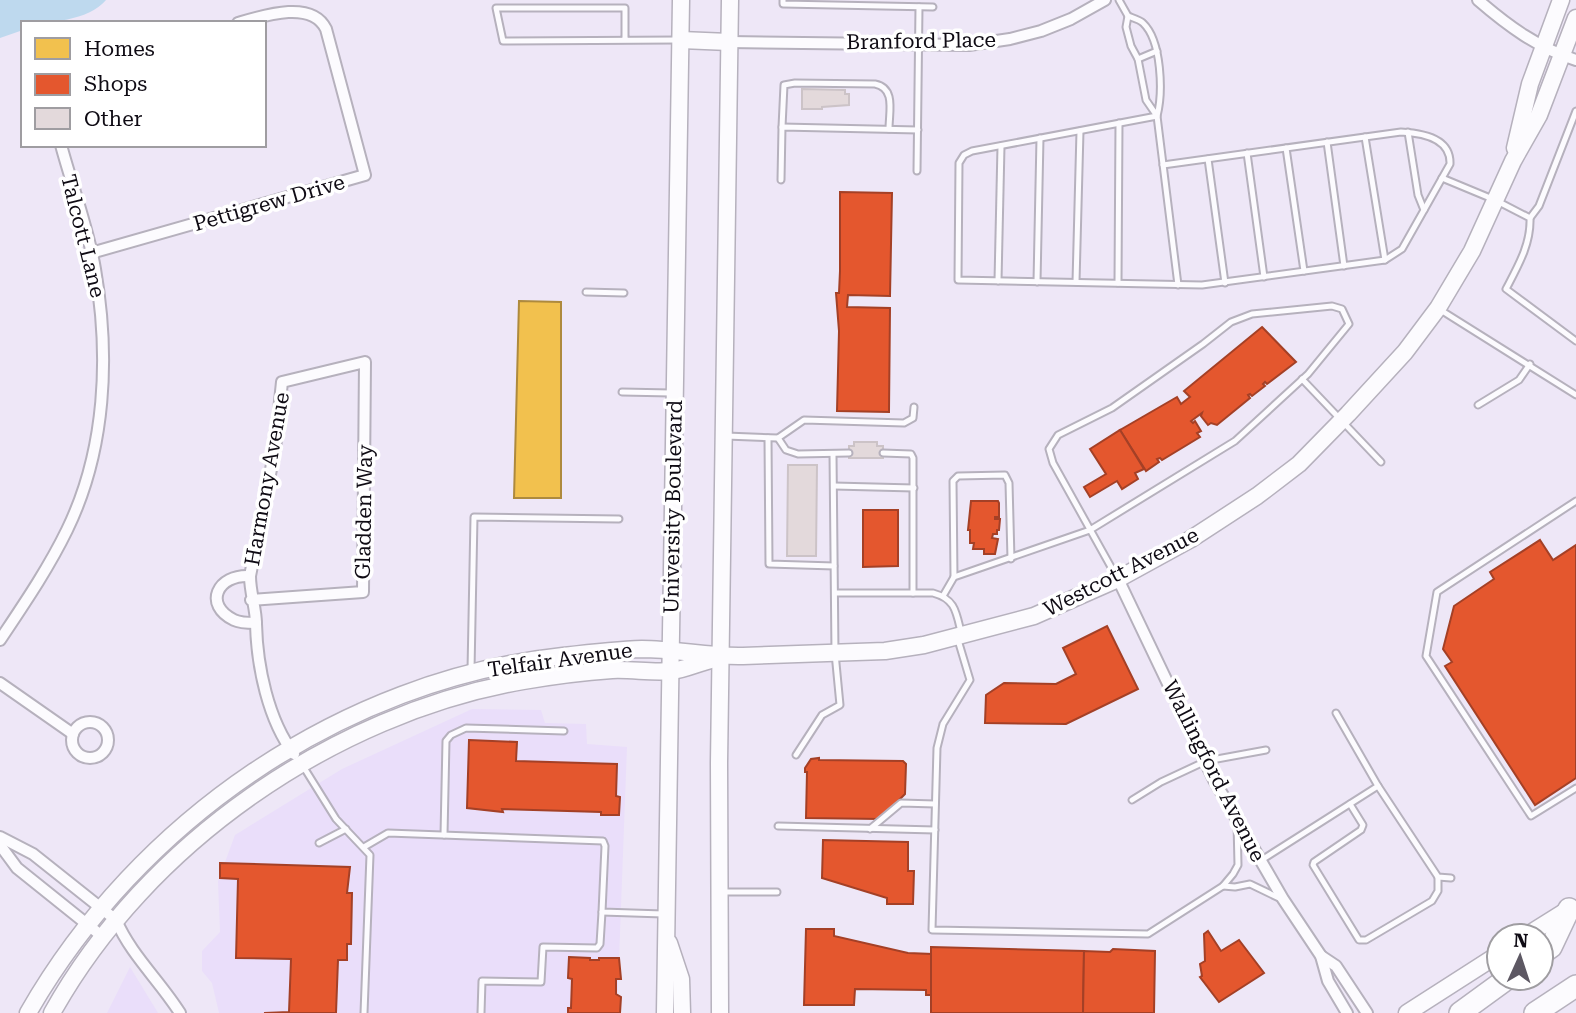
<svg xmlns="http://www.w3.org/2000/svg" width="1576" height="1013" font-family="'Roboto Serif',serif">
<rect width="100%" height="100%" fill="#eee7f7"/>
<g fill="#eadefa">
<polygon points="472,709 541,710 545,723 586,724 587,744 627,747 617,1013 219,1013 212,983 202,971 202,951 220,932 218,881 235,835 342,769"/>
<polygon points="130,967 158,1013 107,1013"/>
</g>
<path fill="#bed9ee" d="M0 0H106C88 21 49 23 23 23V30L0 38Z"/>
<polygon fill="#f2c14e" stroke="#ae8a3d" stroke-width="2" points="519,301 561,302 561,498 514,498"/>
<g fill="#e4572e" stroke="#a44026" stroke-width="2">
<polygon points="840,192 892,193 890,296 848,295 847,307 890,308 889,412 837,411 839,331 836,293 839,293 840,271"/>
<polygon points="1262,327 1296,362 1267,384 1265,382 1263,384 1265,386 1252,396 1250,394 1248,395 1250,398 1217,425 1211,423 1208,425 1201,416 1202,413 1191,421 1193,423 1195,421 1201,431 1197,433 1200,437 1162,460 1160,458 1157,459 1159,462 1146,471 1120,430 1177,397 1181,404 1190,397 1184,391"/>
<polygon points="1120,430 1144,469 1135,473 1138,479 1122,489 1117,481 1090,497 1084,487 1106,474 1090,449"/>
<polygon points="971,501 998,501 999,503 999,517 995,517 995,519 1000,519 999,530 997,530 997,534 993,534 992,538 998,539 995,554 984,554 984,549 973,549 974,543 970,543 970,530 968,530"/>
<polygon points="863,510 898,510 898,566 863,567"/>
<polygon points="1540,540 1553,560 1576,545 1576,778 1535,805 1445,666 1452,662 1443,649 1454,606 1494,579 1490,572"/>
<polygon points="1107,626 1138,689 1066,724 985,723 986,695 1004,683 1056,684 1076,674 1063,648"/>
<polygon points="469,740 517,742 516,761 617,764 616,796 620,797 619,815 601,815 601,812 502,809 503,812 467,808"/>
<polygon points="819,758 819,760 903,761 906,764 905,794 880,819 806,818 807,772 805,772 805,768 811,759"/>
<polygon points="823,840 908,842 908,871 914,871 913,904 887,904 887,898 822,878"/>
<polygon points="220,863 350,867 347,893 352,893 351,944 347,944 347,960 338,960 336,1013 264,1013 289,1012 291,959 236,958 238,879 220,878"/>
<polygon points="806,929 834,929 834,936 908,953 932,954 931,995 926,995 926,990 855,989 854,1005 804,1005"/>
<polygon points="1208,931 1221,951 1239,940 1264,973 1219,1002 1200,977 1202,976 1200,964 1205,961 1204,934"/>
<polygon points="931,947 1084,951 1083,1013 931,1013"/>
<polygon points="1113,949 1155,951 1154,1013 1083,1013 1084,951 1110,952"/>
<polygon points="569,957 590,958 590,960 599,960 599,958 619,958 621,979 616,979 616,994 621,997 620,1013 568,1013 568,1008 571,1008 572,979 568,978"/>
</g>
<g fill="#e3d9db" stroke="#ccc3c7" stroke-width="2">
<polygon points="802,89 845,90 845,94 849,94 849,105 822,107 822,109 802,109"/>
<polygon points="854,442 877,442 877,446 883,446 883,458 849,458 849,446 854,446"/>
<polygon points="788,465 817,465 816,556 787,556"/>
</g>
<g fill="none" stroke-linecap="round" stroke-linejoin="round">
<defs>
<g id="lane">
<polyline points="783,0 783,4 933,7"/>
<polyline points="1119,0 1128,16"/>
<polyline points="625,40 625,8 496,8 503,41 678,40"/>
<polyline points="1138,59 1157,51"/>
<path d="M1157 116 972 151 964 155 959 163 958 280 1202 285 1385 260 1402 249 1450 164C1451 138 1422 133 1401 132L1163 165"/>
<path d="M1157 116 1146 100 1138 59 1131 46 1126 27 1128 16C1133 18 1140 20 1143 23 1162 41 1163 93 1157 116L1178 285"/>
<path d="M782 127 784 85 795 83 875 84C896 88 889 112 889 129"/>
<polyline points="1408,132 1418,195 1424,210"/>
<polyline points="1365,137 1385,260"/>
<polyline points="1327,142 1344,266"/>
<polyline points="1286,148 1304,271"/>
<polyline points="1247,153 1264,277"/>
<polyline points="1208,159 1225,283"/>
<polyline points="917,171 919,7"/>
<path d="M1442 178 1495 200 1530 218C1531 244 1518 266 1506 289L1576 341"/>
<polyline points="781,180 782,127 918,130"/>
<polyline points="1530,218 1539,206 1576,111"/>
<polyline points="998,281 1001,146"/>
<polyline points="1037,282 1040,138"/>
<polyline points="1076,282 1080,131"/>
<polyline points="1118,283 1119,123"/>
<polyline points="586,292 624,293"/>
<polyline points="1439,309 1576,395"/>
<polyline points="1302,379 1381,462"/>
<polyline points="622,392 671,393"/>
<polyline points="1478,405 1519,380 1530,364"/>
<polyline points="726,436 778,438 804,420 904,423 913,418 914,407"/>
<polyline points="768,438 769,564 834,566"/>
<polyline points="778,438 786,450 798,454 849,453"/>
<polyline points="883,453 911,454 913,458 913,593"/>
<polyline points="834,486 914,488"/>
<polyline points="1576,501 1437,592 1426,656 1531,816 1576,788"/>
<polyline points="954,577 953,481 958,476 1005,475 1009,483 1011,559"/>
<path d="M835 593H933C955 599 956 611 961 632"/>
<polyline points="943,596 954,577 1090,530 1235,441 1308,374 1349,324 1342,309 1332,306 1252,314 1231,322 1203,344 1112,408 1058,435 1049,449 1053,463 1116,576"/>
<polyline points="958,640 970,680 943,724 937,748 932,930 1148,934 1223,886 1233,874 1238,865 1237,823"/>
<polyline points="471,670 474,517 619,519"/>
<polyline points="1336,713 1378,786 1438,877 1451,878"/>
<polyline points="796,755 822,715 840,705 835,653 833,454"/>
<polyline points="303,766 336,819 370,855 364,1013"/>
<polyline points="1132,800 1161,782 1206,761 1266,750"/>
<polyline points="1350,804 1363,825 1361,830 1314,862 1313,865 1359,940 1366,940 1432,901 1438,891 1438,877"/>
<polyline points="778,826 935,830"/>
<polyline points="870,829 901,803 935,804"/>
<polyline points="444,835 446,741 451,735 466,728 564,731"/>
<polyline points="319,843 346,829"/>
<polyline points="364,847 388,833 603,841 605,846 602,912 663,914"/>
<polyline points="1260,861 1378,786"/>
<polyline points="1223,886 1235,887 1250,884 1279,898"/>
<polyline points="722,892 777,892"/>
<polyline points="481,1013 482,981 541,982 543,947 597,948 600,944 602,912"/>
</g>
<g id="street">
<path d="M1478 0C1508 26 1538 48 1576 60"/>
<polyline points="729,42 969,45 1010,39 1041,31 1071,19 1105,0"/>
<path d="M91 253 365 175 326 29C312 0 265 15 238 23"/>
<path d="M250 576C217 574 203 605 234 620 240 623 249 623 256 623"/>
<polyline points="1118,579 1214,780 1283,899 1321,956 1328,981 1347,1013"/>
<path d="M251 600 363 592 365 362 282 382 275 449 250 576C250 593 256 608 256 624 257 666 268 720 294 754"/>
<path d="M0 640C24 604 48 569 67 530 106 450 110 356 95 269 88 227 72 186 61 145"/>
<polyline points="0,683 73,734"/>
<circle cx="90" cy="740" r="18"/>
<path d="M0 837 33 854 116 920C131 955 160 981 180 1013"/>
<polyline points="0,845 17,868 103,937"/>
<polyline points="1321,956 1336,966 1367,1013"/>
</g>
<g id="secondary">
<polyline points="681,40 729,42"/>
<polyline points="1515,148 1530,84 1561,0"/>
<polyline points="1526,936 1569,909"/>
<polyline points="669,943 681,979 682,1013"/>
<path d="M28 1013C138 821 342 680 563 656 589 653 616 650 642 649 676 649 709 657 743 656L885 651 924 645 1034 616 1118 579 1191 539 1257 496 1299 464 1348 414 1405 352 1438 308 1472 251 1513 161 1539 115 1576 18"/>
<path d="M52 1013C146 844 333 714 523 681 552 676 583 672 612 670 632 669 652 673 671 671 684 670 698 663 711 660"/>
<polyline points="665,1013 681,0"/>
<polyline points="720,1013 719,763 730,0"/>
<polyline points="1407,1013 1499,954"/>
</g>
<g id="highway">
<polyline points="1541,954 1551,947 1569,909"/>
<polyline points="1460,1013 1508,978"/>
<polyline points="1535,1013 1576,986"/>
</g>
</defs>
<use href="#lane" stroke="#b6b1bd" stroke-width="9"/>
<use href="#street" stroke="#b6b1bd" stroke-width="14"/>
<use href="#secondary" stroke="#b6b1bd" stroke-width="19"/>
<use href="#highway" stroke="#b6b1bd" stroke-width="24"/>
<use href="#lane" stroke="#fcfbfe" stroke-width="5"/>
<use href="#street" stroke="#fcfbfe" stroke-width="10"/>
<use href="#secondary" stroke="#fcfbfe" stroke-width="16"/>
<use href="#highway" stroke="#fcfbfe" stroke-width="21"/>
</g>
<g text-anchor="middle" stroke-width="7" stroke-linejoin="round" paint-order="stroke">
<g font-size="21" fill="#0f0b14" stroke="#fff">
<text transform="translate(921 41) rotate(-1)" y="7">Branford Place</text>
<text transform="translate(269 203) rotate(-16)" y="7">Pettigrew Drive</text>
<text transform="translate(83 236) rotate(76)" y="7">Talcott Lane</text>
<text transform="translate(267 479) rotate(-80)" y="7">Harmony Avenue</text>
<text transform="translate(673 507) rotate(-89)" y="7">University Boulevard</text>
<text transform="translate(364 512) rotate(-89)" y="7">Gladden Way</text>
<text transform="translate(1121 572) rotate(-27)" y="7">Westcott Avenue</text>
<text transform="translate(560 660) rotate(-8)" y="7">Telfair Avenue</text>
<text transform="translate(1214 771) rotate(63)" y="7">Wallingford Avenue</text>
</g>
</g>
<rect x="21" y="21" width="245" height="126" fill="#ffffff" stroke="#9f9da1" stroke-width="2"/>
<rect x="35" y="38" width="35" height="21" fill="#f2c14e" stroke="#9f9da1" stroke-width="2"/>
<text x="84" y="56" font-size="21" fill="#0f0b14">Homes</text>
<rect x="35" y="74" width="35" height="21" fill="#e4572e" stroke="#9f9da1" stroke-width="2"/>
<text x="84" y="91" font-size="21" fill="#0f0b14">Shops</text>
<rect x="35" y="108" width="35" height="21" fill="#e3d9db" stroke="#9f9da1" stroke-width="2"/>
<text x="84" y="126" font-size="21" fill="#0f0b14">Other</text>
<g transform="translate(1520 957) rotate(3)"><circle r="33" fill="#ffffff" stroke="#9f9da1" stroke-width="2"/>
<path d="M0-5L12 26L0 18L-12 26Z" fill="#5d5863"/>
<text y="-10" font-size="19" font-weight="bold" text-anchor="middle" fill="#0f0b14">N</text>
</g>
</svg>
